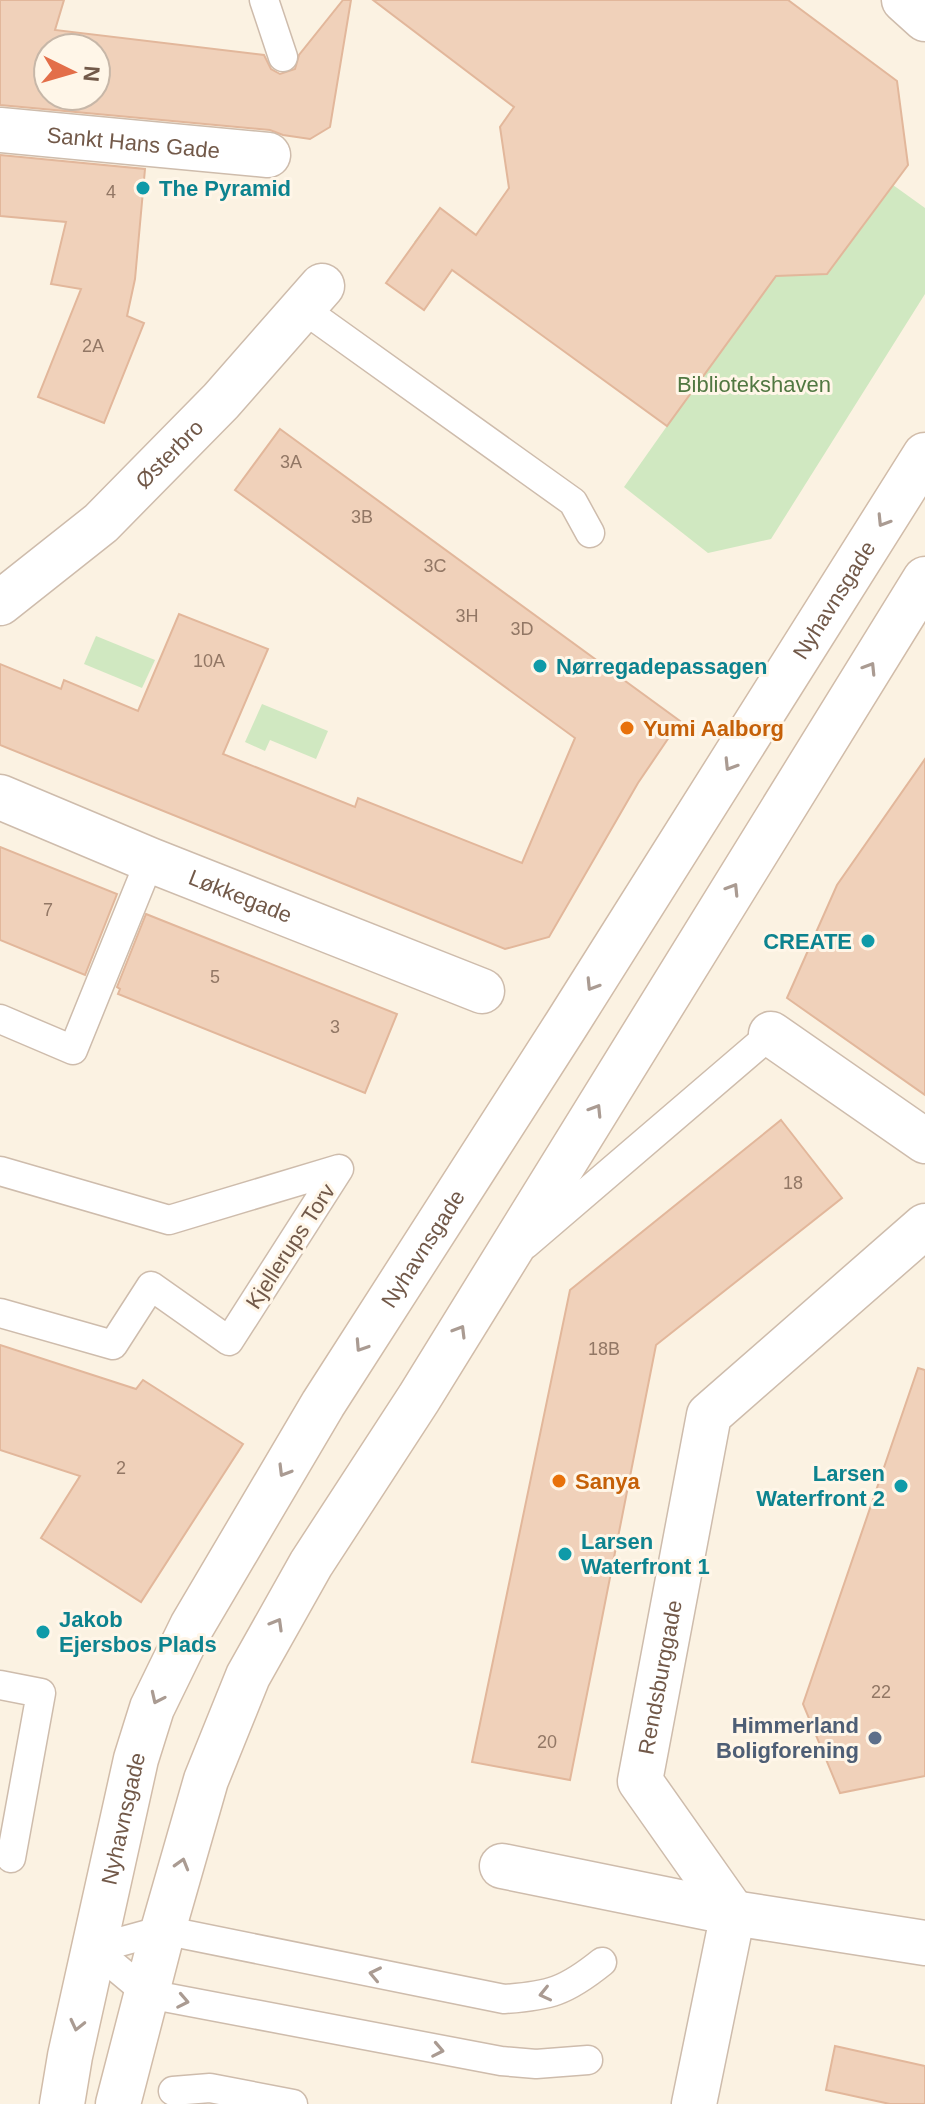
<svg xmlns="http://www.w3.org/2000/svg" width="925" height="2104" font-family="Arial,sans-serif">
<rect width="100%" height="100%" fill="#fbf2e2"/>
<g fill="#d0e8c1">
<polygon points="893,185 925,208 925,294 771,539 708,553 624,487 667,426 414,242 440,208 476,234 486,221 770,274 827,274"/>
<polygon points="96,636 155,660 142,688 84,664"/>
<polygon points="262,704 328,731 316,759 270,740 265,751 245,742"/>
</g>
<g fill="#f0d1ba" stroke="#e2b79b" stroke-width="2" fill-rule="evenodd">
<path d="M0 0H64L55 30 264 55 271 69 280 74 295 69 299 55 343 0H351L330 127 310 139 283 135 270 130 0 105ZM48 48H96V96H48Z"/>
<polygon points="373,0 788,0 897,81 908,165 827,274 776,276 667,426 452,270 424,310 386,283 440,208 476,235 509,188 500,127 514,107"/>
<polygon points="0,155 145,169 135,279 127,316 144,323 104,423 38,397 81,289 51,284 66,222 0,216"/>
<polygon points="280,429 680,721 638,783 549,937 505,949 0,745 0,664 61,689 64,680 138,711 179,614 268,649 223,754 355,807 358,798 522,863 575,738 235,490"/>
<polygon points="925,759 925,1095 787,998 837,885"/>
<polygon points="0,847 117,894 85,975 0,940"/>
<polygon points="146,914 397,1014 365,1093 118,994 120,989 117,987"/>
<polygon points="781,1120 842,1198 656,1345 570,1780 472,1762 570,1290"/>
<polygon points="0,1345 136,1389 143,1380 243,1444 141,1602 41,1538 80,1476 0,1450"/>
<polygon points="918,1368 925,1370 925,1776 840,1793 803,1704"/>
<polygon points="835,2046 925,2066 925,2104 890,2104 826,2090"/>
</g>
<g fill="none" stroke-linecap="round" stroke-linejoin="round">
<defs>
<g id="lane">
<polyline points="264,0 283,57"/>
<polyline points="302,308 573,502 590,533"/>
<polyline points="0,1019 73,1050 150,860"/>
<polyline points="0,1171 169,1220 339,1169 229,1341 151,1286 113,1345 0,1313"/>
<polyline points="526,1244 771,1034"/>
<polyline points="0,1685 41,1693 11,1858"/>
<path d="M94 1949 163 1930 504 1999C550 1996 566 1991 602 1962"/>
<polyline points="94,1949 148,1994 501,2061 536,2064 588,2060"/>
<polyline points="173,2091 210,2088 293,2104"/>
</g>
<g id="street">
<polyline points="904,0 925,19"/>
<path id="s1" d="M0 130 268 155"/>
<path id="s2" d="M0 603 101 523 221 401 322 286"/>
<path id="s3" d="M0 797 150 860 482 991"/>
<polyline points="771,1034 925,1141"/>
<polyline points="502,1866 733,1913 925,1943"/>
<path id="s4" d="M694 2104 733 1913 640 1781 709 1415 925 1226"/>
</g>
<g id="secondary">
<path id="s5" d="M62 2104 70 2056 136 1759 152 1708 192 1626 323 1404 566 1025 925 455"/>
<polyline points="118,2104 163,1930 206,1780 248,1676 311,1564 419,1398 925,579"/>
</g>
</defs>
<use href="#lane" stroke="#cebcac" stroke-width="31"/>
<use href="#street" stroke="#cebcac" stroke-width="47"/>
<use href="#secondary" stroke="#d1bca9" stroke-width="47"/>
<use href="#lane" stroke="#fff" stroke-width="28"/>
<use href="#street" stroke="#fff" stroke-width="44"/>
<use href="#secondary" stroke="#fff" stroke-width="44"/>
</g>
<defs><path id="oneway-chevron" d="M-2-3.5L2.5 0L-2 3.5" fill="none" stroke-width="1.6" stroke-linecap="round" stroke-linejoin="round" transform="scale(2)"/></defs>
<g stroke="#aa9b92">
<use href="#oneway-chevron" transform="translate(883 521) rotate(122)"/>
<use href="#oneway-chevron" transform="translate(870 668) rotate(-58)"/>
<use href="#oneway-chevron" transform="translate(730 765) rotate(122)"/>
<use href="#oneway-chevron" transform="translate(733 889) rotate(-58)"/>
<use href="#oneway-chevron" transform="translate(592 985) rotate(122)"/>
<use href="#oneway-chevron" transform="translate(596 1110) rotate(-58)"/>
<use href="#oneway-chevron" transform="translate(460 1331) rotate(-59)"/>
<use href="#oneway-chevron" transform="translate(361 1346) rotate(123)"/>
<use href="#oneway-chevron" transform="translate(284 1471) rotate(121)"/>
<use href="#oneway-chevron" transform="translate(277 1624) rotate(-60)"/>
<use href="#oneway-chevron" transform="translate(157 1698) rotate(115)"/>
<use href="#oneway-chevron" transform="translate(182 1864) rotate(-74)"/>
<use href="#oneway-chevron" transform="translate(375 1974) rotate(-168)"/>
<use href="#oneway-chevron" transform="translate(545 1994) rotate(167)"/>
<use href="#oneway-chevron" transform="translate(183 2001) rotate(11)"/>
<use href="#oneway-chevron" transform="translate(77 2025) rotate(103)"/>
<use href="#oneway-chevron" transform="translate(438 2050) rotate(11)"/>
</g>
<g fill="#0f9aa8" stroke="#fff6e8" stroke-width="3">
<circle cx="143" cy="188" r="8"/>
<circle cx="540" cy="666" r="8"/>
<circle cx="868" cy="941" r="8"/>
<circle cx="901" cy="1486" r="8"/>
<circle cx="565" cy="1554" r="8"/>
<circle cx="43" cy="1632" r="8"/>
</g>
<g fill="#e8710a" stroke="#fff6e8" stroke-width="3">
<circle cx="627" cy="728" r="8"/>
<circle cx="559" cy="1481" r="8"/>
</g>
<circle fill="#5c6f8a" stroke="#fff6e8" stroke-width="3" cx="875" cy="1738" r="8"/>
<g text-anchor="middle" stroke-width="6" stroke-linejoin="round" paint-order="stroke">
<g font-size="18" fill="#927765">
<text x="111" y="198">4</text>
<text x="93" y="352">2A</text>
<text x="291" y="468">3A</text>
<text x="362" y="523">3B</text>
<text x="435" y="572">3C</text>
<text x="467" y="622">3H</text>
<text x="522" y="635">3D</text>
<text x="209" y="667">10A</text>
<text x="48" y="916">7</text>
<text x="215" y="983">5</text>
<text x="335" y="1033">3</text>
<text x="793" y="1189">18</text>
<text x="604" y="1355">18B</text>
<text x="121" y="1474">2</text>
<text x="881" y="1698">22</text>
<text x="547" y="1748">20</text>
</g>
<g font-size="22" fill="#725949" stroke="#fff6e8">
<text dy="8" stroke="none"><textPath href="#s1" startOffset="134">Sankt Hans Gade</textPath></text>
<text dy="8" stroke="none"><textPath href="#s2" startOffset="226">Østerbro</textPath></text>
<text dy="8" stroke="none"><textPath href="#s5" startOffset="1708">Nyhavnsgade</textPath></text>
<text dy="8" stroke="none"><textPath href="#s3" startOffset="260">Løkkegade</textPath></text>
<text transform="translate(290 1246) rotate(-57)" y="8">Kjellerups Torv</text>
<text dy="8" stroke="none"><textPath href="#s5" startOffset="940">Nyhavnsgade</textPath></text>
<text dy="8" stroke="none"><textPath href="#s4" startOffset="462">Rendsburggade</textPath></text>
<text dy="8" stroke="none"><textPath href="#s5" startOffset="292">Nyhavnsgade</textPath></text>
</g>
<g font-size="22" font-weight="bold" fill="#0d838f" stroke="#fff6e8" text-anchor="start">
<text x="159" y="196">The Pyramid</text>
<text x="556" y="674">Nørregadepassagen</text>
<text x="852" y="949" text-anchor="end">CREATE</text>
<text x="885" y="1481" text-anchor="end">Larsen<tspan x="885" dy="25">Waterfront 2</tspan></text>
<text x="581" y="1549">Larsen<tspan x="581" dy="25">Waterfront 1</tspan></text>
<text x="59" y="1627">Jakob<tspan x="59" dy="25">Ejersbos Plads</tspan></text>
</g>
<g font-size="22" fill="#517842" stroke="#fff6e8">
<text x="754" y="392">Bibliotekshaven</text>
</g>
<g font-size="22" font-weight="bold" fill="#c56008" stroke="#fff6e8" text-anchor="start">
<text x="643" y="736">Yumi Aalborg</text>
<text x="575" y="1489">Sanya</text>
</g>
<g font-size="22" font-weight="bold" fill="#4e5e75" stroke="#fff6e8" text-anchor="end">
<text x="859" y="1733">Himmerland<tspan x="859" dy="25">Boligforening</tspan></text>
</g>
</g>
<g transform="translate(72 72) rotate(95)"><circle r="38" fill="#fff6e8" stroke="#c7b7a8" stroke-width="2"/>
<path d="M0-6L14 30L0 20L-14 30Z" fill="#e36e49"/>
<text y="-12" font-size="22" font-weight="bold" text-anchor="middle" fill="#725949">N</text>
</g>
</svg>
